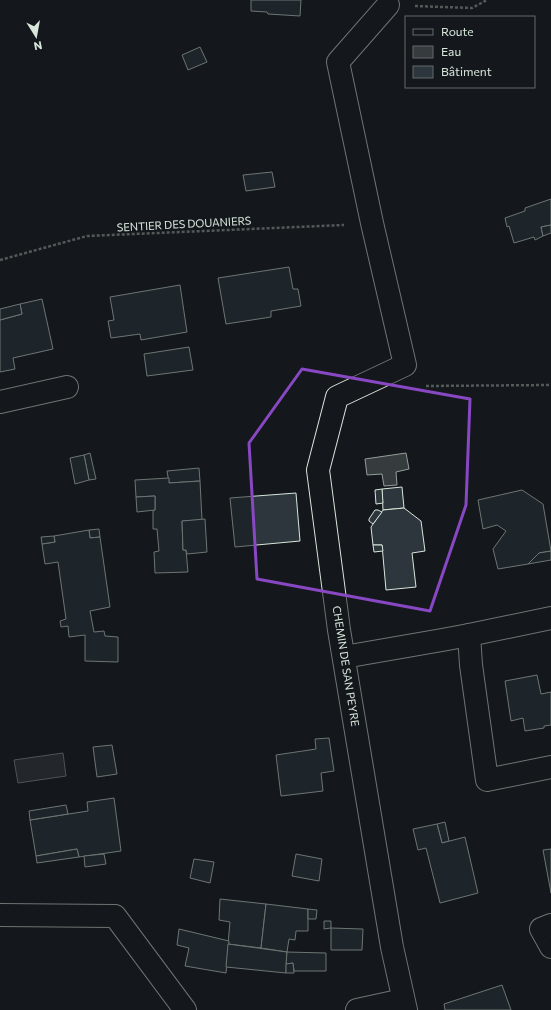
<svg xmlns="http://www.w3.org/2000/svg" width="551" height="1010" font-family="Commissioner,sans-serif">
<rect width="100%" height="100%" fill="#14181c"/>
<g fill="#363b3e" stroke="#939e99">
<polygon points="406,453 409,469 396,472 397,485 384,486 382,474 367,475 365,459"/>
<polygon points="63,753 66,776 18,783 14,760"/>
</g>
<g fill="#2c363c" stroke="#d8e6dc">
<polygon points="251,0 301,0 300,16 268,14 267,12 251,11"/>
<polygon points="200,47 207,62 188,70 182,55"/>
<polygon points="272,172 275,187 246,191 243,175"/>
<polygon points="551,199 551,225 541,227 543,236 535,240 534,237 514,243 509,226 507,227 505,218 525,211 525,208"/>
<polygon points="551,225 551,233 543,236 541,227"/>
<polygon points="289,267 293,289 298,289 301,306 271,311 271,317 226,324 218,278"/>
<polygon points="180,285 187,332 141,340 140,334 111,338 108,321 114,320 110,297"/>
<polygon points="42,299 53,349 13,358 15,369 0,372 0,320 22,314 20,304"/>
<polygon points="20,304 22,314 0,320 0,309"/>
<polygon points="189,347 193,370 147,376 144,354"/>
<polygon points="90,453 96,479 89,480 84,455"/>
<polygon points="84,455 89,480 75,484 70,458"/>
<polygon points="199,468 200,481 169,483 167,471"/>
<polygon points="169,478 169,483 200,481 202,520 182,521 183,550 186,550 188,572 155,573 154,552 159,551 157,529 153,529 153,511 155,510 155,496 136,497 135,480"/>
<polygon points="402,487 404,508 383,510 382,489"/>
<polygon points="382,489 383,503 376,504 375,490"/>
<polygon points="522,490 543,504 551,551 539,553 528,564 498,569 493,549 506,531 497,525 483,529 478,500"/>
<polygon points="296,493 300,541 235,547 230,498"/>
<polygon points="155,496 155,510 137,512 136,497"/>
<polygon points="404,508 421,521 425,551 412,553 416,587 386,590 382,545 373,545 371,527 383,510"/>
<polygon points="375,510 378,510 382,512 373,524 369,521 369,519"/>
<polygon points="205,519 207,552 187,554 186,550 183,550 182,521"/>
<polygon points="99,529 100,537 90,538 89,530"/>
<polygon points="89,530 90,538 100,537 110,607 90,611 94,632 104,631 105,636 118,637 118,662 85,661 85,635 69,637 68,626 61,627 60,621 66,619 58,562 45,564 42,544 55,542 54,536"/>
<polygon points="54,536 55,542 42,544 41,537"/>
<polygon points="373,545 382,545 383,551 374,552"/>
<polygon points="551,551 551,560 528,564 539,553"/>
<polygon points="537,675 541,694 551,692 551,725 544,726 544,728 525,731 523,718 511,721 505,681"/>
<polygon points="329,738 334,771 321,773 323,791 281,796 276,755 316,749 315,739"/>
<polygon points="112,745 117,774 97,777 93,747"/>
<polygon points="114,798 121,851 79,857 77,849 36,856 30,820 88,811 87,802"/>
<polygon points="66,805 68,814 30,820 29,811"/>
<polygon points="445,822 449,841 442,843 437,824"/>
<polygon points="437,824 442,843 465,837 478,893 440,903 426,848 418,850 413,829"/>
<polygon points="77,849 79,857 37,863 36,856"/>
<polygon points="551,849 551,893 543,850"/>
<polygon points="104,854 106,864 85,867 84,856"/>
<polygon points="296,854 322,859 319,881 292,876"/>
<polygon points="194,859 214,862 210,883 190,878"/>
<polygon points="220,899 266,904 261,948 228,944 230,922 219,920"/>
<polygon points="266,904 308,909 308,931 296,931 295,940 289,939 287,952 261,948"/>
<polygon points="308,909 317,910 316,919 308,919"/>
<polygon points="324,921 331,921 331,928 324,929"/>
<polygon points="331,928 363,929 362,950 331,950"/>
<polygon points="179,929 229,941 226,973 185,966 189,948 177,945"/>
<polygon points="228,944 287,952 286,973 226,967"/>
<polygon points="287,952 326,953 326,971 294,971 293,963 286,964"/>
<polygon points="293,963 294,973 286,973 286,964"/>
<polygon points="502,985 511,1010 445,1010 444,1004"/>
</g>
<g fill="none" stroke-linecap="round" stroke-linejoin="round">
<defs>
<g id="minor">
<polyline points="388,5 338,62 372,223 405,365 337,397 318,470 339,630 392,947 406,1010"/>
<polyline points="0,402 67,387"/>
<polyline points="469,635 551,618"/>
<polyline points="344,657 442,640 469,635 471,665 487,780 551,767"/>
<polyline points="0,915 115,916 185,1010"/>
<polyline points="551,925 541,929 551,947"/>
<polyline points="357,1010 403,1000"/>
</g>
</defs>
<use href="#minor" stroke="#d8e6dc" stroke-width="24"/>
<g stroke="#9da8a2" stroke-width="2.5" stroke-dasharray="3 2" stroke-linecap="butt">
<polyline points="415,6 472,8 487,0"/>
<polyline points="0,260 87,236 344,225"/>
<polyline points="426,386 551,385"/>
</g>
<use href="#minor" stroke="#14181c" stroke-width="22"/>
</g>
<path d="M0 0H551V1010H0ZM302 369 470 399 466 505 430 611 257 579 249 443Z" fill="#14181c" fill-opacity=".55" fill-rule="evenodd"/>
<path fill="none" stroke="#8948c3" stroke-width="3" stroke-linejoin="round" d="M302 369 470 399 466 505 430 611 257 579 249 443Z"/>
<g text-anchor="middle" stroke-width="3" stroke-linejoin="round" paint-order="stroke">
<g font-size="11" fill="#d8e6dc" stroke="#14181c">
<text transform="translate(184 224) rotate(-3)" y="4">SENTIER DES DOUANIERS</text>
<text transform="translate(346 666) rotate(81)" y="4">CHEMIN DE SAN PEYRE</text>
</g>
</g>
<rect x="405" y="16" width="130" height="72" fill="#14181c" stroke="#626a69"/>
<rect x="413" y="29" width="20" height="6" fill="#14181c" stroke="#626a69"/>
<text x="441" y="36" font-size="12" fill="#d8e6dc">Route</text>
<rect x="413" y="46" width="20" height="12" fill="#363b3e" stroke="#626a69"/>
<text x="441" y="56" font-size="12" fill="#d8e6dc">Eau</text>
<rect x="413" y="66" width="20" height="12" fill="#2c363c" stroke="#626a69"/>
<text x="441" y="76" font-size="12" fill="#d8e6dc">Bâtiment</text>
<g transform="translate(36 36) rotate(169)" stroke="#14181c" stroke-width="3" paint-order="stroke">
<path d="M0-3L7 15L0 10L-7 15Z" fill="#d8e6dc"/>
<text y="-6" font-size="11" font-weight="bold" text-anchor="middle" fill="#d8e6dc">N</text>
</g>
</svg>
